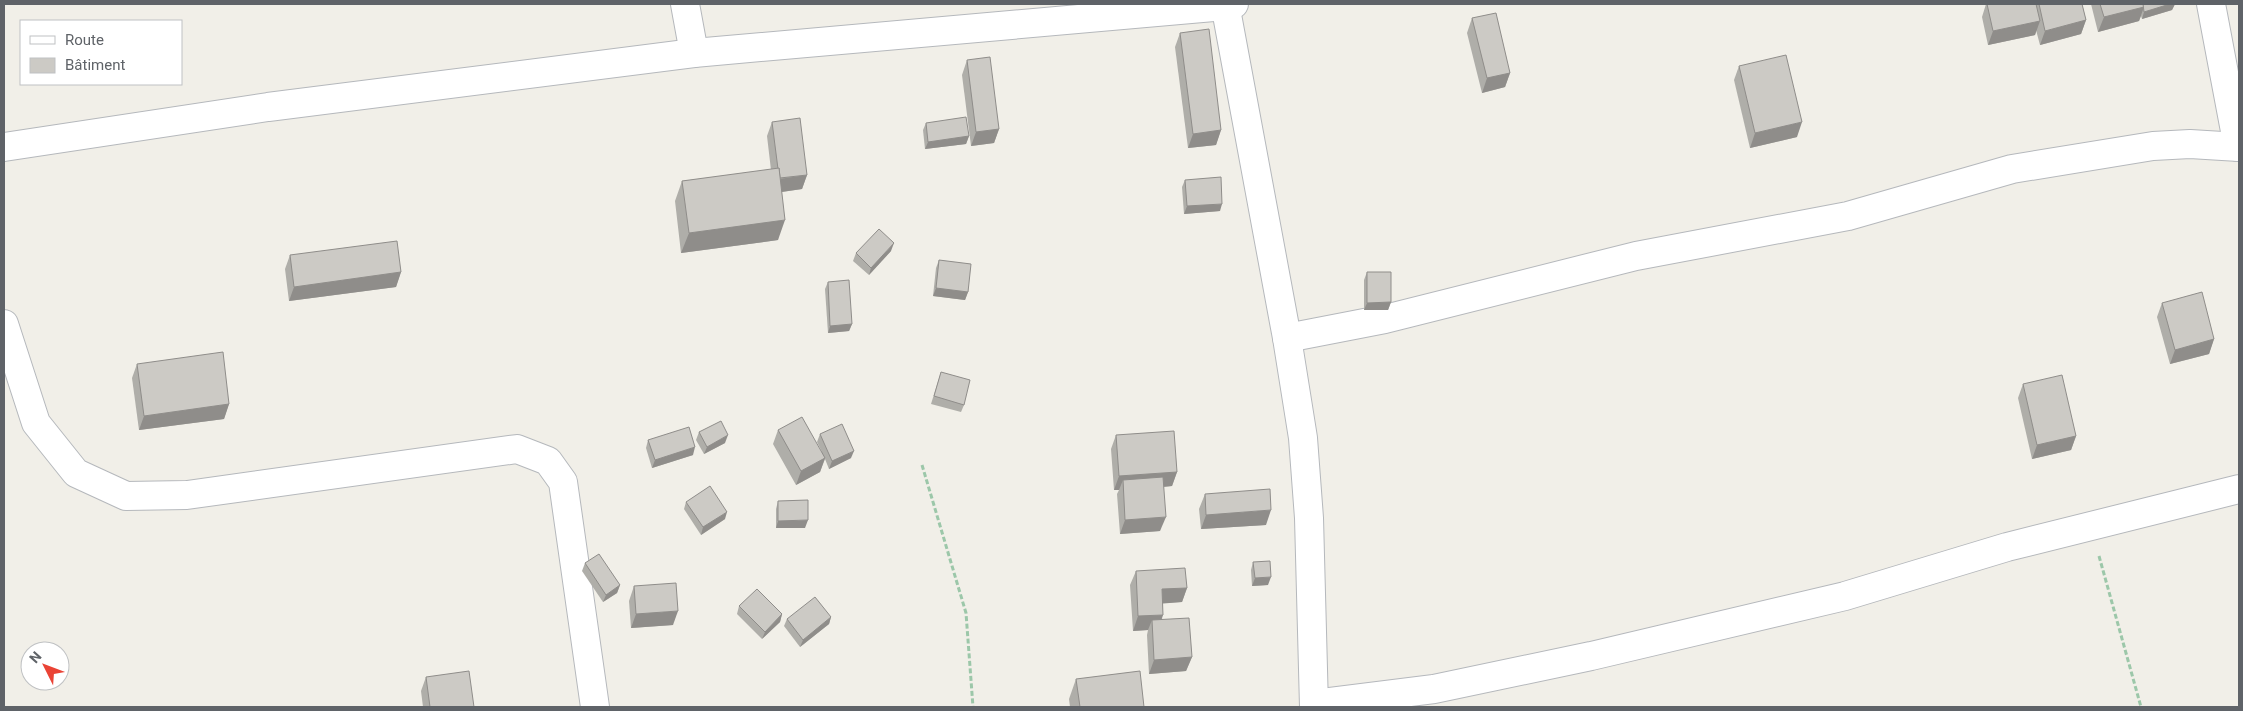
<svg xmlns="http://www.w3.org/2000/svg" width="2243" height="711" font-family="Roboto,sans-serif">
<rect width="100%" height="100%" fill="#f1efe8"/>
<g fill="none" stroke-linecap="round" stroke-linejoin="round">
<defs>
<g id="minor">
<polyline points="685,4 694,53"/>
<polyline points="1225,4 1287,338 1303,438 1309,518 1314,707"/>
<polyline points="2211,4 2238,147"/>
<polyline points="4,147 268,107 694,53 1225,6 1234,4"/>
<polyline points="4,324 36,423 76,473 126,496 187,495 517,449 548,461 563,482 595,707"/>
<polyline points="1287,338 1385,319 1636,256 1848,216 2012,169 2153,146 2190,144 2239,147"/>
<polyline points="1314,704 1434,689 1591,656 1845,596 2007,547 2239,489"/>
</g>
</defs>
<use href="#minor" stroke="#b5b8bc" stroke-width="30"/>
<g stroke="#9cc7a9" stroke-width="3" stroke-dasharray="5 2.5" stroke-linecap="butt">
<polyline points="922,465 966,613 973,707"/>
<polyline points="2099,556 2141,707"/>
</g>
<use href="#minor" stroke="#fff" stroke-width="28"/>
</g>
<g fill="#afaea9">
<polygon points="1986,4 2082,4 2086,20 2081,34 2040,45 2036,30 2035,35 1988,45 1982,17"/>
<polygon points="2091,4 2175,4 2172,10 2142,19 2141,16 2139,21 2098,32"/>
<polygon points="1472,18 1510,73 1505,87 1482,93 1467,33"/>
<polygon points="1180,33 1221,130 1216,145 1188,148 1175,47"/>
<polygon points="967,60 999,129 994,143 971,146 962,75"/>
<polygon points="1739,66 1797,137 1750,148 1734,80"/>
<polygon points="772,122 807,175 802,189 782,192 778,240 681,253 675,201 682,181 771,170 767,136"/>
<polygon points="926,123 969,136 966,144 925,149 923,130"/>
<polygon points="1185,180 1220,211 1184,214 1182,187"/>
<polygon points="891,251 869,275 853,261 856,253"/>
<polygon points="290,255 401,272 396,287 289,301 285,269"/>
<polygon points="939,260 968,292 965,300 933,296 936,268"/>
<polygon points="1367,272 1391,302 1388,310 1364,310 1364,280"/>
<polygon points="828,282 852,324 849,331 828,333 825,289"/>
<polygon points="2162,303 2214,339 2209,354 2170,364 2157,317"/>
<polygon points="137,364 229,404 224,419 139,430 132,378"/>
<polygon points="941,372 964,405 961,412 931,404"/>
<polygon points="2023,384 2076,436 2071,450 2032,459 2018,398"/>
<polygon points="778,430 822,452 817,442 820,434 851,458 829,469 825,459 820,472 796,485 773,444"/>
<polygon points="699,432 725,443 704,454 696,440"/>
<polygon points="1116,435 1177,472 1172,486 1164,487 1160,531 1120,534 1117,494 1119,490 1114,490 1111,449"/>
<polygon points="648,440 693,455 652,468 646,448"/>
<polygon points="1205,494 1266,525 1201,529 1199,509"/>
<polygon points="778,501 805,528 776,528 776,509"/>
<polygon points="686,502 725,519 701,535 684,509"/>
<polygon points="1253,562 1268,585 1252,586 1251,570"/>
<polygon points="585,563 620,585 617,593 603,602 582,571"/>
<polygon points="1136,571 1187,588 1182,602 1163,603 1162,620 1192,657 1186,671 1149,674 1147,635 1148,630 1133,631 1130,585"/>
<polygon points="634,586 673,625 631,628 629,601"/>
<polygon points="739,606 782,614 780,622 762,639 737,614"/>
<polygon points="831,617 829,624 800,647 784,626 787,619"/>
<polygon points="426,677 474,707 423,707 421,691"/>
<polygon points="1076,679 1144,707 1070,707 1069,699"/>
</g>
<g fill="#8f8d8a">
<polygon points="2170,4 2175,4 2172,10 2142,19 2144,12"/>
<polygon points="2144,7 2139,21 2098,32 2104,17"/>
<polygon points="2086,20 2081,34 2040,45 2045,31"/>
<polygon points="2040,21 2035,35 1988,45 1993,31"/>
<polygon points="1510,73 1505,87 1482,93 1487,78"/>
<polygon points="1802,122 1797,137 1750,148 1755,133"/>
<polygon points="999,129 994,143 971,146 976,132"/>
<polygon points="1221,130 1216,145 1188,148 1193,134"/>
<polygon points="969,136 966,144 925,149 928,142"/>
<polygon points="807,175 802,189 774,193 779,179"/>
<polygon points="1222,204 1220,211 1184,214 1187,206"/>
<polygon points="785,220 778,240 681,253 689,233"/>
<polygon points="894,243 891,251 869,275 871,268"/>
<polygon points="401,272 396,287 289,301 294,287"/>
<polygon points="936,288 968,292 965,300 933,296"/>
<polygon points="1391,302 1388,310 1364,310 1367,303"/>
<polygon points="852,324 849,331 828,333 830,326"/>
<polygon points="2214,339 2209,354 2170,364 2175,350"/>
<polygon points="229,404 224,419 139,430 144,416"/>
<polygon points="728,435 725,443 704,454 707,447"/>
<polygon points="2076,436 2071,450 2032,459 2037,445"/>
<polygon points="695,447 693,455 652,468 655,460"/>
<polygon points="854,451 851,458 829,469 832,461"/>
<polygon points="825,458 820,472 796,485 801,471"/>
<polygon points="1177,472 1172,486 1123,490 1123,480 1119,490 1114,490 1119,476"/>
<polygon points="1271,510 1266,525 1201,529 1206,515"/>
<polygon points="727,512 725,519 701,535 703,527"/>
<polygon points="1166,517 1160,531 1120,534 1125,520"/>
<polygon points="808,520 805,528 776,528 778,521"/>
<polygon points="1271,577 1268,585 1252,586 1255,578"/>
<polygon points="620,585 617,593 603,602 606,595"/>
<polygon points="1187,588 1182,602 1157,604 1162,589"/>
<polygon points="678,611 673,625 631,628 636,614"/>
<polygon points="782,614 780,622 762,639 765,632"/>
<polygon points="1163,615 1158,629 1152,620 1148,630 1133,631 1138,616"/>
<polygon points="831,617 829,624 800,647 803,640"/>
<polygon points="1192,657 1186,671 1149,674 1154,660"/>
</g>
<g fill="#cccac5" stroke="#8f8d8a">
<polygon points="1987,4 2036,4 2040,21 1993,31"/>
<polygon points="2039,4 2082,4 2086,20 2045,31"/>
<polygon points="2100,4 2143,4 2144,7 2104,17"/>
<polygon points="2143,4 2170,4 2144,12"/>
<polygon points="1496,13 1510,73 1487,78 1472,18"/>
<polygon points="1209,29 1221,130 1193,134 1180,33"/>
<polygon points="1786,55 1802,122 1755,133 1739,66"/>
<polygon points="990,57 999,129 976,132 967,60"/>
<polygon points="966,117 969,136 928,142 926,123"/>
<polygon points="800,118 807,175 780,178 779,168 778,169 772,122"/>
<polygon points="779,168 785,220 689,233 682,181"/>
<polygon points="1221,177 1222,204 1187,206 1185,180"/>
<polygon points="879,229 894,243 871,268 856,253"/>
<polygon points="397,241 401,272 294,287 290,255"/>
<polygon points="939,260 971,264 968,292 936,288"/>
<polygon points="1367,272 1391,272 1391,302 1367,303"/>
<polygon points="849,280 852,324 830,326 828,282"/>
<polygon points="2202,292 2214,339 2175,350 2162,303"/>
<polygon points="223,352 229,404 144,416 137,364"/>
<polygon points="941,372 970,380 964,405 934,396"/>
<polygon points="2062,375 2076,436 2037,445 2023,384"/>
<polygon points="802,417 825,458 801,471 778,430"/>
<polygon points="721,421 728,435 707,447 699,432"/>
<polygon points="842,424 854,451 832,461 820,434"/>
<polygon points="689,427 695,447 655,460 648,440"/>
<polygon points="1174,431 1177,472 1119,476 1116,435"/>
<polygon points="1163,477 1166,517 1125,520 1123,480"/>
<polygon points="710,486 727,512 703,527 686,502"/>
<polygon points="1270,489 1271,510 1206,515 1205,494"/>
<polygon points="808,500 808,520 778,521 778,501"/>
<polygon points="599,554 620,585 606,595 585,563"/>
<polygon points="1270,561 1271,577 1255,578 1253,562"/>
<polygon points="1185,568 1187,588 1162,589 1163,615 1138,616 1136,571"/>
<polygon points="676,583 678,611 636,614 634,586"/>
<polygon points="757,589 782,614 765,632 739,606"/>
<polygon points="815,597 831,617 803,640 787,619"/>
<polygon points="1189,618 1192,657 1154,660 1152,620"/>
<polygon points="469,671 474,707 430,707 426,677"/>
<polygon points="1140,671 1144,707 1080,707 1076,679"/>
</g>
<rect width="2243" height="711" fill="none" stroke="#5f6368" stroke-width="10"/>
<rect x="20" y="20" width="162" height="65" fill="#ffffff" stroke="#bfc1c3"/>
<rect x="30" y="36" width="25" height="8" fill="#ffffff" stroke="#bfc1c3"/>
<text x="65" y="45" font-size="15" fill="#5f6368">Route</text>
<rect x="30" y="58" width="25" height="15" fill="#cccac5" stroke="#bfc1c3"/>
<text x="65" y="70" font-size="15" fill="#5f6368">Bâtiment</text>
<g transform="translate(45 666) rotate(312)"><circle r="24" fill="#ffffff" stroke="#bfc1c3"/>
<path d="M0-4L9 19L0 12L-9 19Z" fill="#ea4335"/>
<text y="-8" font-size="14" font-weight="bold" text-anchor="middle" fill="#5f6368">N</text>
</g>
</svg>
